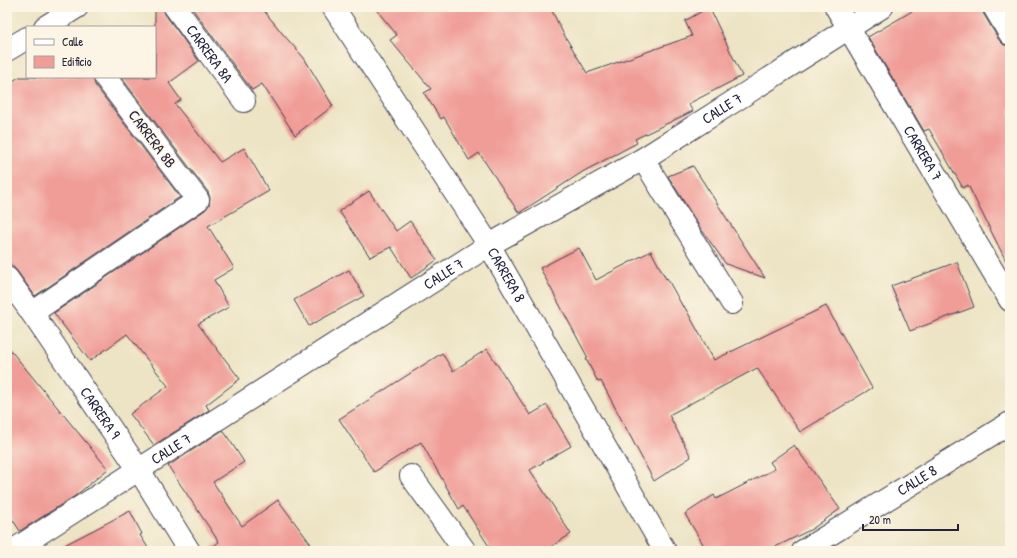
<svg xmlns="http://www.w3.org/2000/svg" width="1017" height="558" font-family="'Patrick Hand',sans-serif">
<rect width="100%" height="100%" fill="#fcf5e5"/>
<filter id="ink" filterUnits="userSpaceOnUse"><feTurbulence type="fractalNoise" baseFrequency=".025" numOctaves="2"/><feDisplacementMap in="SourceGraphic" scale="8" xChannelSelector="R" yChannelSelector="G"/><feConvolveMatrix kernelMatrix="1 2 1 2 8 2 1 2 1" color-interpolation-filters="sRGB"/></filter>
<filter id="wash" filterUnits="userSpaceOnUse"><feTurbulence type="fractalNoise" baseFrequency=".012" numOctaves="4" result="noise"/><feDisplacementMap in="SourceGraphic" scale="16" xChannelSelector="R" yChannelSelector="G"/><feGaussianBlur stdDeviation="0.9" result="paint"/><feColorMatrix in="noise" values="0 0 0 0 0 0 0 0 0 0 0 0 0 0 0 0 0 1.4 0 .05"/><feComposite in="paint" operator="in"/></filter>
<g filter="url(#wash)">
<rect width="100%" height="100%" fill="#ede4c5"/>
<g id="blocks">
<g fill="#f09d98">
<polygon points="155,7 163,7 165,14 199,61 169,83 181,100 175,104 220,162 244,148 269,191 208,226 234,268 214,280 229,307 198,324 240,379 206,405 209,410 154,445 130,414 168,386 127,334 90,361 54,313 205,210 209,205 210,198 208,192 121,77 155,77"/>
<polygon points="191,7 261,7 282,33 304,58 333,106 295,135 262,84 252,90"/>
<polygon points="374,7 550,7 563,33 587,73 692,36 685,21 709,7 742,76 688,104 693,111 635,139 637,143 584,171 519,213 479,153 469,160 444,117 441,119 424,93 431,89 390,40 397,35"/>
<polygon points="919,7 982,7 983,13 999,40 1004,45 1010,46 1010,269 968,185 963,188 929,129 924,131 868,37"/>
<polygon points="19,77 93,77 95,85 180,197 35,296 17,271 7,260 7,85"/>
<polygon points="693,166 765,278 726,264 699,226 668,176"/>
<polygon points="369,191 396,231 410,221 437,260 411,278 391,247 370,257 339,211"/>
<polygon points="579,248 596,280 651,251 666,279 667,278 683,307 684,306 714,360 826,306 872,388 800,432 757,368 669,415 691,457 654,481 601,381 598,382 586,359 588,358 540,268"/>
<polygon points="957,262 974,307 910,331 891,286"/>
<polygon points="349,270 364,296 309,326 294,300"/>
<polygon points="7,346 108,469 75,496 20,531 7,511"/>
<polygon points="487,349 530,415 547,405 571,446 530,470 571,534 544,551 492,551 463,506 459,509 421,442 374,472 339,419 442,353 453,371"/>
<polygon points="223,430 244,462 213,482 242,526 278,500 316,551 207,551 219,542 168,466"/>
<polygon points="794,445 840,509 812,529 767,551 707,551 685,514 714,495 716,499 775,469 770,462"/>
<polygon points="130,511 142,534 140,535 150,551 53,551"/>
</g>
</g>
</g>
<g filter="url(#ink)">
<use href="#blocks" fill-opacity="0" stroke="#403f50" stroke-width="1"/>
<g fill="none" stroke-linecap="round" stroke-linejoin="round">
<defs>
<g id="minor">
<path id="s1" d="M175 7 244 101"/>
<path id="s2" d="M333 7 489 245 665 551"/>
<path id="s3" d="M836 7 1010 300"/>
<polyline points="994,7 1010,34"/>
<polyline points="643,159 732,303"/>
<path id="s4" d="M7 278 32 313 139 470 189 551"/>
<polyline points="32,313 198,200 105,77"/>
<polyline points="411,476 465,551"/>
<path id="s5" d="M12 551 489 245 643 159 882 7"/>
<path id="s6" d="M803 551 1010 423"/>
</g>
<g id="secondary">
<polyline points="45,27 77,7"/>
<polyline points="7,50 27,38"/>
</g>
</defs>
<use href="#minor" stroke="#403f50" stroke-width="24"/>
<use href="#secondary" stroke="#403f50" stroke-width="24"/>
<use href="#minor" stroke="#fff" stroke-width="22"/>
<use href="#secondary" stroke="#fff" stroke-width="22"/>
</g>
</g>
<g text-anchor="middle" stroke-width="3" stroke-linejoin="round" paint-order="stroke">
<g font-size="15" fill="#22223b" stroke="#fcf5e5">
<text dy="5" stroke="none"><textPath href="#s1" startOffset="58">CARRERA 8A</textPath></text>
<text dy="5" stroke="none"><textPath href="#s5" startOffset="837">CALLE 7</textPath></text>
<text transform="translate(152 139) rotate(53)" y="5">CARRERA 8B</text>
<text dy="5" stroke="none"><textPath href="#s3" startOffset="170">CARRERA 7</textPath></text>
<text dy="5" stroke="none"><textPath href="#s5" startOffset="513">CALLE 7</textPath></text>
<text dy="5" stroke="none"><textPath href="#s2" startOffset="319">CARRERA 8</textPath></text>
<text dy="5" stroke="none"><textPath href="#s4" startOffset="164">CARRERA 9</textPath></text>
<text dy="5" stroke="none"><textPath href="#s5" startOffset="189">CALLE 7</textPath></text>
<text dy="5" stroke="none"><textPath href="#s6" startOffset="134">CALLE 8</textPath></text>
</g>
</g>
<rect width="1017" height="558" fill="none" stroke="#fcf5e5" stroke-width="24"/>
<rect x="26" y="26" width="130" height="52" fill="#fcf5e5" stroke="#a5a1a1"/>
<rect x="34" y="39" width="20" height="6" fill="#ffffff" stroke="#a5a1a1"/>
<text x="62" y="46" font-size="12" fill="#22223b">Calle</text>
<rect x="34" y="56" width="20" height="12" fill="#f09d98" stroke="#a5a1a1"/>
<text x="62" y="66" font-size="12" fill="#22223b">Edificio</text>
<path d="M863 524v6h95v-6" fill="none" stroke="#22223b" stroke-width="2"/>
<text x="869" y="524" font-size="12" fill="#22223b" stroke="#fcf5e5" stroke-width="3" paint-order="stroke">20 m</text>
</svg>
